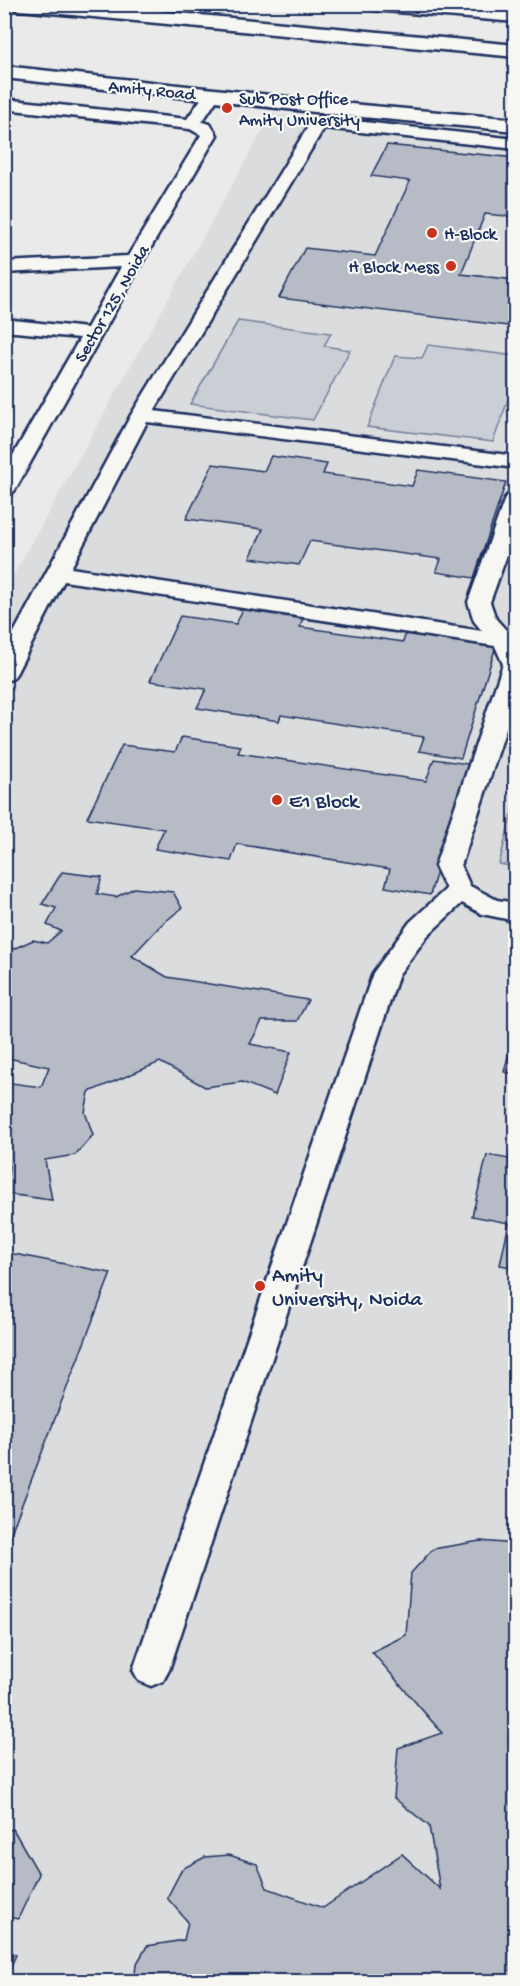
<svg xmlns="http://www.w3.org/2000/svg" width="520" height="1986" font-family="'Gochi Hand',sans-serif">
<rect width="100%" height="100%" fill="#e9eae9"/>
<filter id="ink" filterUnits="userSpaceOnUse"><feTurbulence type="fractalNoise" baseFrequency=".0167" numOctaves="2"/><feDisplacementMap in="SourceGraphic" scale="12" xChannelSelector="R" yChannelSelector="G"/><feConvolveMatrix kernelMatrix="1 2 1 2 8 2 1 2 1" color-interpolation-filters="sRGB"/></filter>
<g filter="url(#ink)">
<polygon fill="#dadcde" points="272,114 515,136 515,1981 5,1982 5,590"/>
<g fill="#caced5" stroke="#727e9a" stroke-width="1.5">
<polygon points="238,321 331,333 324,346 350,350 313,420 190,404"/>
<polygon points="428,345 515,356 515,380 493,442 367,427 395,356 422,358"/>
<polygon points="515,801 515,867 499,864"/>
</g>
<g fill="#b6bbc6" stroke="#1b2f5e" stroke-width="1.5">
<polygon points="387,145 516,158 516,217 485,214 461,274 516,280 516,327 279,298 305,248 375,256 410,181 371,176"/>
<polygon points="271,456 327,464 323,474 412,486 418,470 506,482 474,578 436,572 441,559 310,541 299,565 250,558 263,529 186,519 213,464 264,471"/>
<polygon points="244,607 304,616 300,627 403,642 406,633 496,646 461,758 419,751 424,737 281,715 279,721 197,708 206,689 150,681 180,616 236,624"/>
<polygon points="182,737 241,746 238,753 426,781 434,759 468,764 430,895 385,887 390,869 237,844 231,861 155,849 164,829 87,818 122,745 175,752"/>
<polygon points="62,872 102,877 97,894 116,897 134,888 173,892 182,908 161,925 132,956 167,977 308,1000 297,1021 262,1021 250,1044 291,1052 275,1095 242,1082 205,1087 160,1062 89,1092 85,1112 93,1135 75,1155 45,1160 52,1200 7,1194 9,1164 4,1163 4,1082 41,1087 49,1067 8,1058 4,1059 4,953 33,940 47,943 61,931 47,925 56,908 42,904"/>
<polygon points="516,1025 516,1074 504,1072"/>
<polygon points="516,1133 516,1268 500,1265 509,1223 472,1216 487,1155 509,1159"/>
<polygon points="4,1252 111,1273 4,1551"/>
<polygon points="480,1541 516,1544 516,1982 134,1982 136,1965 147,1946 184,1940 188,1922 167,1898 182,1869 205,1857 229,1855 257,1864 267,1888 323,1908 402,1854 440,1889 429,1826 394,1798 398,1748 442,1733 372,1652 406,1635 411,1573 433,1549"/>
<polygon points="13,1829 39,1874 18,1919 4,1916 4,1831"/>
<polygon points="4,1952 16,1955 4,1981"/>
</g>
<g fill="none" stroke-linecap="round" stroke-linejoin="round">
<defs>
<g id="service">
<polygon points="212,90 220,95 202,122 210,124 217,135 143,261 15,490 11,494 4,496 4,471 80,338 4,331 4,319 87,328 121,267 4,273 4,262 128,256 201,135 190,129 4,109 4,99 187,119 206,92"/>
<polygon points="319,117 516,139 516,149 324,128 154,411 516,456 516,468 147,422 71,568 482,631 474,621 468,602 505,498 509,494 516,492 516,530 490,602 496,619 516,641 516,698 461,866 470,886 497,900 516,903 516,921 482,914 462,903 428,935 399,974 169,1670 163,1681 151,1686 139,1681 133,1670 373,973 410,922 446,889 435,866 503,664 495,646 64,581 16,674 12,679 4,681 4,651 131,415 311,122"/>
</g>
<g id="tertiary">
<polygon points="10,4 84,4 516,45 516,57 19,10 12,8"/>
<polygon points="4,66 351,104 516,119 516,131 351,116 4,78"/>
</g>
<polygon id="trunk" points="364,4 446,4 516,10 516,22 373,10 366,8"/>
</defs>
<use href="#service" stroke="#1b2f5e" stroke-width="5"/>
<use href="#tertiary" stroke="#1b2f5e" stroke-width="5"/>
<use href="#trunk" stroke="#1b2f5e" stroke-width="5"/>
<use href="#service" fill="#f6f6f2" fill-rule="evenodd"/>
<use href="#tertiary" fill="#f6f6f2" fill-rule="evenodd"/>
<use href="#trunk" fill="#f6f6f2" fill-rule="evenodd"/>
</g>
</g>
<g fill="#c8321e" stroke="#f6f6f2" stroke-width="2">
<circle cx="227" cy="108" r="6"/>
<circle cx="432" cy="233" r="6"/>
<circle cx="451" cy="266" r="6"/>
<circle cx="277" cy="800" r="6"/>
<circle cx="260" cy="1286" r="6"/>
</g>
<g text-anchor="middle" stroke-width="4.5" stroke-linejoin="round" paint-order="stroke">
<g font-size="18" fill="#1b2f5e" stroke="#f6f6f2">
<text transform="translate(152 89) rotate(6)" y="6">Amity Road</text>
<text transform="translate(111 303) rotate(-60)" y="6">Sector 125, Noida</text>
</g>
<g font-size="18" fill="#1b2f5e" stroke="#f6f6f2" text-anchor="start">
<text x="239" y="104">Sub Post Office<tspan x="239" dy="21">Amity University</tspan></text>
<text x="444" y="239">H-Block</text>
<text x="439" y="272" text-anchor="end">H Block Mess</text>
</g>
<g font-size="21" fill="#1b2f5e" stroke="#f6f6f2" text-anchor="start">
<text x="289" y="807">E1 Block</text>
<text x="272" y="1281">Amity<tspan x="272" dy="24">University, Noida</tspan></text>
</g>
</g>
<rect width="520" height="1986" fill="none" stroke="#f6f6f2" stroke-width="24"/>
<rect x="12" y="12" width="496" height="1962" fill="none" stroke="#1b2f5e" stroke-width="2" filter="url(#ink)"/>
</svg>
